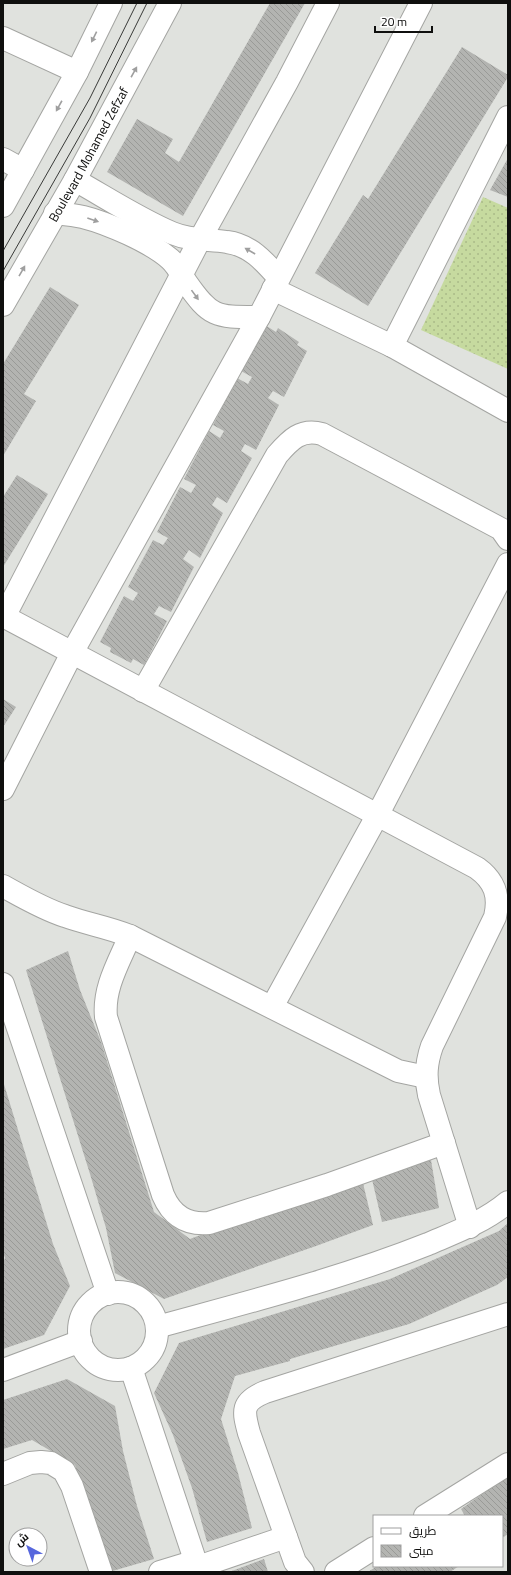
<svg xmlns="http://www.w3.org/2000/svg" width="511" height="1575" font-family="Georgia,Cairo,serif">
<defs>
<pattern id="garden-dots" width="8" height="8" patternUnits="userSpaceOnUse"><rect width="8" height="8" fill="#c6da9f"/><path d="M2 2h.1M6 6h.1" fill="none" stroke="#a9ba88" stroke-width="1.8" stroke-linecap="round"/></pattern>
<pattern id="building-back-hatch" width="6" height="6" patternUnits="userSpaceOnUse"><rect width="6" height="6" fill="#b3b4b1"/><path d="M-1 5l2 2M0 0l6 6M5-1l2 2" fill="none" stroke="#999a97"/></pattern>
</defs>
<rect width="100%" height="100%" fill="#e0e2de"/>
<polygon fill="url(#garden-dots)" points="483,197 508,208 508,369 421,330"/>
<g fill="url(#building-back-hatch)">
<polygon points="270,3 305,3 183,216 107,172 137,119 173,139 165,153 179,162"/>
<polygon points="462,47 508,75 508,77 368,306 315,273 363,195 368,199"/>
<polygon points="508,158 508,197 490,190"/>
<polygon points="50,287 79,305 24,394 36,401 3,456 3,364"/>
<polygon points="265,325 276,332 278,328 299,342 297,345 307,351 284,397 273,391 268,398 279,405 256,450 245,444 241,451 252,458 227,503 217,497 212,505 223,513 200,558 189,550 183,559 194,567 171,612 159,606 154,614 167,621 144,665 133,659 131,663 110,652 111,648 100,642 124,596 133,601 138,593 128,587 153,540 163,545 168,538 157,532 180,487 191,493 196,485 184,479 209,431 220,438 224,431 213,425 237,378 248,384 252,377 241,371"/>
<polygon points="17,475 48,494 3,567 3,497"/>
<polygon points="3,699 16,707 3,727"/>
<polygon points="68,951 80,990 101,1042 154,1212 190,1239 244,1218 362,1179 373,1225 316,1246 164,1299 115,1273 106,1228 90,1174 26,970"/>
<polygon points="3,1081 53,1244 70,1286 44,1335 3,1349 3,1262 5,1258 3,1252"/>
<polygon points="431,1160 439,1208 382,1222 371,1175"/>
<polygon points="508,1223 508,1277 497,1285 409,1324 290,1359 290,1361 235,1376 221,1419 238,1473 252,1528 207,1542 192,1488 173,1435 154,1393 179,1343 390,1279 499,1231"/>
<polygon points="67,1379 115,1406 123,1451 137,1506 154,1559 109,1572 90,1519 75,1465 32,1440 3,1449 3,1400"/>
<polygon points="508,1476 508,1534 502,1538 502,1516 465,1516 461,1509"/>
<polygon points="264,1559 268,1572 229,1572"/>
<polygon points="377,1566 459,1566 450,1572 368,1572"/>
</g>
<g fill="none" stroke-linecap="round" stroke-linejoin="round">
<defs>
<g id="minor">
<polyline points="3,38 77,72"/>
<polyline points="3,159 23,170"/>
<path d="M75 180C107 198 139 219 172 233 191 241 208 239 227 242 250 245 264 261 278 277"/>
<path d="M55 213C64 214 74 215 83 217 107 223 151 242 170 259 177 265 181 274 186 282 211 318 216 317 259 317"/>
<polyline points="273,289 392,346 508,411"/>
<polyline points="392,346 508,117"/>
<path d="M3 616 477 868C495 881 500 896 495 917L432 1046C426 1063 425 1077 429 1095L470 1227"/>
<polyline points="4,617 199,241 287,82 328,3"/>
<path d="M143 691 277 455C290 440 301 428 322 434L501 529 508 539"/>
<polyline points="3,789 72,653 259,317 421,3"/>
<path d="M3 886C23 897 43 909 65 916 87 924 108 927 130 936L398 1071 426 1077"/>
<path d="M130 936C119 962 103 988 106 1017L163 1195C172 1216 187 1225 209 1223L327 1185 444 1143"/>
<polyline points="3,984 108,1294"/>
<polyline points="272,1007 377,816 508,564"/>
<circle cx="118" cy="1331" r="39"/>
<path d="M157 1327C248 1302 340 1279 428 1244 456 1232 484 1222 508 1202"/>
<polyline points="131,1368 199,1572"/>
<polyline points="3,1370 81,1341"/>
<polyline points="3,1474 30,1463 41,1462 51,1463 64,1471 72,1486 101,1572"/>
<polyline points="425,1516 508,1464"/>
<polyline points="198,1567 286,1537"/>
<polyline points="160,1572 196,1561"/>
<path d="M303 1572 295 1562 249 1433C243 1411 241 1402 265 1392L508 1314"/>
<polyline points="336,1572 374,1548"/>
</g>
<g id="major">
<polyline points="3,206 77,72 111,3"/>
<path id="s1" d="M3 305 75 180 170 3"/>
</g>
</defs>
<use href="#minor" stroke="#a4a5a2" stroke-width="24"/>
<use href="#major" stroke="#a4a5a2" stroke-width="24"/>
<use href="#minor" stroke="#fff" stroke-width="22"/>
<use href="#major" stroke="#fff" stroke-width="22"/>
<g stroke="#393a38" stroke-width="1">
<polyline points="3,251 90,98 137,3"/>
<polyline points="3,271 90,118 147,3"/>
</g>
</g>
<defs><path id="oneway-solid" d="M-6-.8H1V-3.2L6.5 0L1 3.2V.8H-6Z"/></defs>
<g fill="#9f9f9f">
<use href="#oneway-solid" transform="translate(94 37) rotate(116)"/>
<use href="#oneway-solid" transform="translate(134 72) rotate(-61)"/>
<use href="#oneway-solid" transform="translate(59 106) rotate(119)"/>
<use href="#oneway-solid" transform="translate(93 220) rotate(19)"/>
<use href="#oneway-solid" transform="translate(250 251) rotate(-150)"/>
<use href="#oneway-solid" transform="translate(22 271) rotate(-60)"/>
<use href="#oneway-solid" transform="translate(195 295) rotate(54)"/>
</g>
<g text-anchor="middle" stroke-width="3" stroke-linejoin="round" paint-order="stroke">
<g font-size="13" fill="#0f0f0e" stroke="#fff">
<text dy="5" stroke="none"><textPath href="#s1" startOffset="173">Boulevard Mohamed Zefzaf</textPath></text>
</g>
</g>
<rect width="511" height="1575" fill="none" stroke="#0f0f0e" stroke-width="8"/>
<rect x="373" y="1515" width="130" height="52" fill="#ffffff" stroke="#9f9f9f"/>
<rect x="381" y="1528" width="20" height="6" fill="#ffffff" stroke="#9f9f9f"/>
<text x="409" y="1535" font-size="12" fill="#0f0f0e">طريق</text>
<rect x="381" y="1545" width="20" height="12" fill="url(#building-back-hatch)" stroke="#9f9f9f"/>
<text x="409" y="1555" font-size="12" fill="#0f0f0e">مبنى</text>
<g transform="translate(28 1547) rotate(319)"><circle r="19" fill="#ffffff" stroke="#9f9f9f"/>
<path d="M0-3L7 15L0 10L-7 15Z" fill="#5767dd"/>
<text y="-6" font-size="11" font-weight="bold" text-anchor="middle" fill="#0f0f0e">ش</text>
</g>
<path d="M375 26v6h57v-6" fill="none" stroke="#0f0f0e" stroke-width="2"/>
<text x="381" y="26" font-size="12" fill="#0f0f0e" stroke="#ffffff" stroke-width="3" paint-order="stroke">20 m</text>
</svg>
